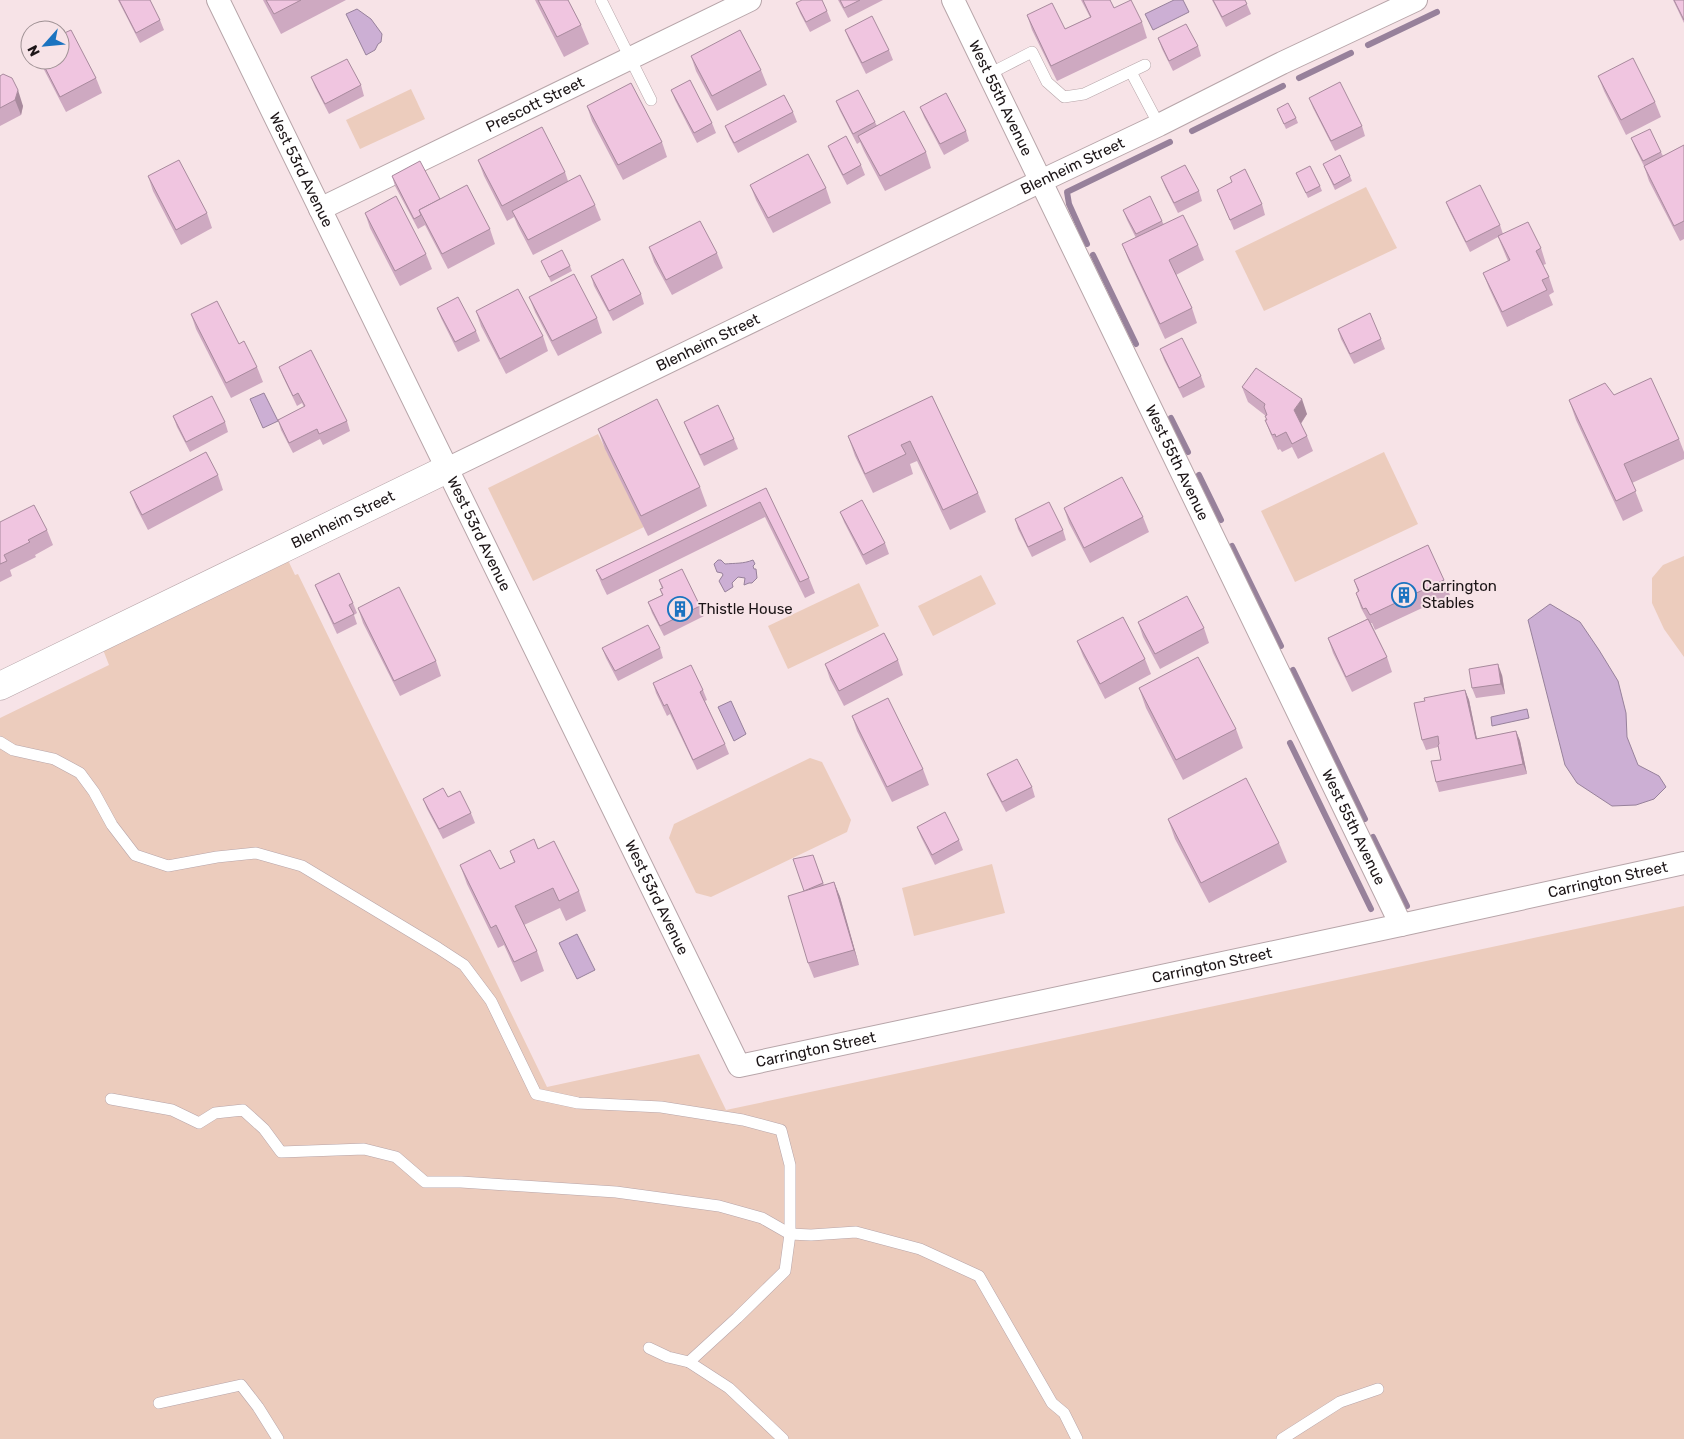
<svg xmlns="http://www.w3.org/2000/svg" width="1684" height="1439" font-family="Rubik,sans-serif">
<rect width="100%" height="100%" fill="#f7e3e7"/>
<g fill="#ecccbd">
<polygon points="411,89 425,119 360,149 346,120"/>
<polygon points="1366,187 1397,248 1264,311 1235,251"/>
<polygon points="598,434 644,527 533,581 488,488"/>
<polygon points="1384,452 1418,524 1295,582 1261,511"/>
<polygon points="1684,556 1684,657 1664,629 1652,603 1652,578 1663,565"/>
<polygon points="287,558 295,575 298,574 547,1087 699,1054 726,1110 1684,906 1684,1439 0,1439 0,718 109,665 102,647"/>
<polygon points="981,575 996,604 933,636 918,606"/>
<polygon points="859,583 879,626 788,669 768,626"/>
<polygon points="810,758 822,762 851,820 847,832 711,897 696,893 669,838 674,824"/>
<polygon points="992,864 1005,913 914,936 902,888"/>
</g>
<g fill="#ccafd4" stroke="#97819b">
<polygon points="1174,0 1183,0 1189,12 1153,30 1145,14"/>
<polygon points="357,9 371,19 382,34 381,42 378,44 375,50 366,55 346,14"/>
<polygon points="264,393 278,421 263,428 250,399"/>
<path d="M718 560H721L725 564C735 563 743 564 753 560L755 564 753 566 754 569H756L757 578 752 583H749L744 585 745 578 738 577 732 583 733 587 725 592 719 581 723 575 722 573 717 572 714 564Z"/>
<polygon points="1550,604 1580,622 1599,650 1618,681 1626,713 1627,737 1638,765 1659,776 1666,787 1654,799 1636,805 1612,806 1577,783 1565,765 1528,620"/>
<polygon points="731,701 746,734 734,741 718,707"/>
<polygon points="1527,709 1529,718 1492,726 1491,717"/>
<polygon points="577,934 595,970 577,979 559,943"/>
</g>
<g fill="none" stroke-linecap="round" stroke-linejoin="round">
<g stroke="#97819b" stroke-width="6">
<polyline points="1368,45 1437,12"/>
<polyline points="1299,78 1351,53"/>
<polyline points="1192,131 1283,86"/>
<polyline points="1087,244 1069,204 1067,192 1170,142"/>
<polyline points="1093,255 1136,344"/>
<polyline points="1171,418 1188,452"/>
<polyline points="1199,475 1221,520"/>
<polyline points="1232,546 1281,646"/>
<polyline points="1293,670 1365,819"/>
<polyline points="1290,743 1371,909"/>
<polyline points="1373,837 1407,906"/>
</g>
<defs>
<g id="service">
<polyline points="601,0 651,100"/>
<polyline points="1131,72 1159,125"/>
<polyline points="989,74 1032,52 1047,82 1064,97 1084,94 1145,65"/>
<polyline points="0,742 13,750 54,759 80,773 94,792 112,825 135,855 168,866 217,857 256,853 302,866 438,948 464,965 491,1001 536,1094 578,1103 661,1107 743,1120 781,1130 790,1165 790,1234 785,1271 737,1318 689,1362"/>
<polyline points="111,1099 172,1110 199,1123 215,1113 243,1110 264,1129 281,1152 364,1149 396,1157 425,1182 461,1182 616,1192 719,1206 762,1218 790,1234 811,1235 856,1232 920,1249 979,1276 1052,1403 1064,1413 1077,1439"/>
<polyline points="649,1348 668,1357 689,1362 729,1388 783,1439"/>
<polyline points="159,1403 241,1385 258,1407 278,1439"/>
<polyline points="1282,1439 1340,1402 1378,1389"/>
</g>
<g id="minor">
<path id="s1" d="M218 0 739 1066 1401 925 1684 863"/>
<path id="s2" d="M953 0 1401 925"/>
<path id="s3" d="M320 209 750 0"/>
<path id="s4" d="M447 469 1041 181 1159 125 1282 63 1416 0"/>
</g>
<g id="tertiary">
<path id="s5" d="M0 686 447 469"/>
</g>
</defs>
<use href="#service" stroke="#b7a5a9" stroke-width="12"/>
<use href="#minor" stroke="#b7a5a9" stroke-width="24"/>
<use href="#tertiary" stroke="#b7a5a9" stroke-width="29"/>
<use href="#service" stroke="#fff" stroke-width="11"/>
<use href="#minor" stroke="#fff" stroke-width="22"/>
<use href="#tertiary" stroke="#fff" stroke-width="28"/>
</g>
<g fill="#cea9c1">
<polygon points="118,0 150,0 160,20 164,30 140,43"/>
<polygon points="263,0 346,0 281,34"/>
<polygon points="535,0 568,0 581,25 589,44 564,57"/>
<polygon points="838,0 883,0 848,18"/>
<polygon points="1081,0 1110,0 1114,8 1142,22 1147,38 1057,81 1032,30 1027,15 1065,29 1090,17"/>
<polygon points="1212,0 1245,0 1251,14 1226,27"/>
<polygon points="1673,0 1684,0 1684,23"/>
<polygon points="796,3 827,11 831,21 810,32 800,13"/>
<polygon points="845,30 889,50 893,60 866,74 849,40"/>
<polygon points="1158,38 1198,46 1201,56 1173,71 1162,49"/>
<polygon points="691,56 761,70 767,85 717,111 696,71"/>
<polygon points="39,60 60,60 96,78 102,93 66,112"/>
<polygon points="0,76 23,106 21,115 0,126"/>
<polygon points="1598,76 1655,102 1661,117 1626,135 1604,91"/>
<polygon points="311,77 361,85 364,96 329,114 315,87"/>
<polygon points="671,90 712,123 716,133 697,143 675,100"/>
<polygon points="1309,98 1362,126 1365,136 1335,151 1313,108"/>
<polygon points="836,101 875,122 877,126 926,152 931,168 885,191 864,151 860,142 857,144 840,111"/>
<polygon points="587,106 662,142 667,157 623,180 592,121"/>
<polygon points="920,107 966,131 969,141 944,155 924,117"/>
<polygon points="1277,109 1296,118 1298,123 1286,129"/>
<polygon points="793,112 797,122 738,153 729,136 725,126"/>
<polygon points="1631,138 1661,152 1663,156 1684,145 1684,239 1680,241 1649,181 1644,166 1635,148"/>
<polygon points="828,146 861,165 865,175 847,185 832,156"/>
<polygon points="478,160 565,172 568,181 595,205 601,220 533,255 518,226 514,217 507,221 484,176"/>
<polygon points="1323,164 1350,176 1352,181 1335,190"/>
<polygon points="1296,173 1320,186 1322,191 1308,198"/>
<polygon points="148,176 207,213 212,228 181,245 153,191"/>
<polygon points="392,176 440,199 490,229 495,244 448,269 425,225 418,229 395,186"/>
<polygon points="1161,177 1199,191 1202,201 1178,213 1165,187"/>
<polygon points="1232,182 1262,204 1265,215 1234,230 1217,190"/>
<polygon points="750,185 826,188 831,203 773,233 756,200"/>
<polygon points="1446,202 1500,225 1503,234 1541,248 1546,264 1543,265 1549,277 1554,292 1549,295 1553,305 1507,327 1489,288 1483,273 1508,261 1498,237 1470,252 1450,212"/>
<polygon points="1123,210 1162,221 1164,225 1198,245 1204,260 1176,275 1192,308 1197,323 1165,339 1128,259 1122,244 1136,238 1127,220"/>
<polygon points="365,213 426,254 432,269 400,286 370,228"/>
<polygon points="649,247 717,253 723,268 672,295 654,262"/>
<polygon points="541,261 570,266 572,271 551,282"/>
<polygon points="591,276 641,294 644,304 613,321 594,286"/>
<polygon points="529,297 597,318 602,333 558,356 535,312"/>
<polygon points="437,308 476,331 480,341 458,352 441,318"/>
<polygon points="476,311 543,336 548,351 506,374 481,326"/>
<polygon points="191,314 239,344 257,367 263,382 231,398 196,329"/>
<polygon points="1338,329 1381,339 1385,349 1354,364 1341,339"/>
<polygon points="1160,349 1201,376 1205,387 1183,398 1164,360"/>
<polygon points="279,367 347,421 350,431 323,445 320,439 293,453 281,430 278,420 304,407 302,403 297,406 283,377"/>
<polygon points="1242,387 1307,414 1301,424 1307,436 1313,451 1298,459 1292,447 1282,452 1280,449 1278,450 1271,435 1265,420 1267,420 1266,416 1248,402"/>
<polygon points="1614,395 1679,439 1684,452 1684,459 1632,483 1643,511 1623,521 1576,420 1569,400"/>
<polygon points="932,396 978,493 986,512 950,530 917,461 910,464 913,474 873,493 855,456 848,436"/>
<polygon points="173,416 225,422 228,432 190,452 177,427"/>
<polygon points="684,422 734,439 738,449 704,466 688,432"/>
<polygon points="598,429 700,487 707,506 648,536 605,449"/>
<polygon points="218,475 223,490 148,530 136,507 130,492"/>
<polygon points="766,488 809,578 815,593 805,598 765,517 607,595 602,585 596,570"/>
<polygon points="1064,508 1143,517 1149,532 1090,563 1069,523"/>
<polygon points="840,512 885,543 889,554 866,565 844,522"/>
<polygon points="1015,519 1063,530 1066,540 1032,557 1018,529"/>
<polygon points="0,522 47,530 53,545 35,555 36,557 10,570 12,576 0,582"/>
<polygon points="659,580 700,606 704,616 664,636 652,613 648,602 662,595 660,589 662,589"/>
<polygon points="1354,580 1444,580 1450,595 1375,630 1372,623 1371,623 1387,657 1392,672 1352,692 1333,653 1328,638 1367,619 1361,608 1356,593 1358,592"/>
<polygon points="315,585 353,603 357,613 354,615 357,624 337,634 319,595"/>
<polygon points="358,608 436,661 441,676 400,696 363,623"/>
<polygon points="1138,622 1204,628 1209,643 1160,669 1143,637"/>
<polygon points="1077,641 1145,659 1151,674 1105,699 1083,656"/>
<polygon points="602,648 660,648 663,658 618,681 606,658"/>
<polygon points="898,660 903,675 844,706 830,679 825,664"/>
<polygon points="1502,675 1505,694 1476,698 1472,688"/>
<polygon points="653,683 703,690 707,700 705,701 725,744 729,754 697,770 670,714 667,716 656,693"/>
<polygon points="1139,688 1236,729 1243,748 1183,780 1146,708"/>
<polygon points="1465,690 1469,700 1477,739 1516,731 1520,741 1527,774 1439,792 1436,782 1441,760 1438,747 1426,750 1422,740 1425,701"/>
<polygon points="852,716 923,769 929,785 892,802 857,731"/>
<polygon points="987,774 1032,787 1035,797 1006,812 991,784"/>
<polygon points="448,797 471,813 475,823 443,839 427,809 423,799"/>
<polygon points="1168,819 1279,843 1287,862 1209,903 1175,839"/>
<polygon points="917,827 959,840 963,850 935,865 921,837"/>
<polygon points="538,849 579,891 586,911 566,921 560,908 524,925 537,951 544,971 521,982 504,945 498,948 467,884 460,865 500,869 514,862 510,851"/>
<polygon points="813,855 824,885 834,882 840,897 859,965 814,978 808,963 804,891"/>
</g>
<g fill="#a88a9d">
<polygon points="18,90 23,106 21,115 15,100"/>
<polygon points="1302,399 1307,414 1299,426 1294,410"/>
<polygon points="1498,664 1502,675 1505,694 1501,684"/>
<polygon points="1465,690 1469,700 1479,749 1476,739"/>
<polygon points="1516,731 1520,741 1527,774 1523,764"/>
<polygon points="834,882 840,897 859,965 854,950"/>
</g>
<g fill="#f0c5e0" stroke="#a88a9d">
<polygon points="119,0 150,0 160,20 136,33"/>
<polygon points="266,0 301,0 274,14"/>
<polygon points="538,0 568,0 581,25 557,37"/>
<polygon points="802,0 822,0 827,11 806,22 796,3"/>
<polygon points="840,0 860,0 844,8"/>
<polygon points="1083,0 1110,0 1114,8 1131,0 1142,22 1051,66 1027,15 1052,3 1065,29 1091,17"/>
<polygon points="1213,0 1245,0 1247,4 1222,17"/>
<polygon points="1674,0 1684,0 1684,20"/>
<polygon points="872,16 889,50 862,63 845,30"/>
<polygon points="1186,24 1198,46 1169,61 1158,38"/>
<polygon points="71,30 96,78 60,97 41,60 60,60 60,35"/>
<polygon points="740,30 761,70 712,96 691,56"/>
<polygon points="1633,58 1655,102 1621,120 1598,76"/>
<polygon points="347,59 361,85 325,104 311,77"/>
<polygon points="3,74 12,78 18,90 15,100 0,108 0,76"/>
<polygon points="690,80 712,123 694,133 671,90"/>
<polygon points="1340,82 1362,126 1331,141 1309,98"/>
<polygon points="631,83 662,142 618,165 587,106"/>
<polygon points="858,90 875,122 853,134 836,101"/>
<polygon points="946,93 966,131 940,144 920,107"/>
<polygon points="784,95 793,112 734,143 725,126"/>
<polygon points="1288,103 1296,118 1284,124 1277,109"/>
<polygon points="904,111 926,152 880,176 858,136"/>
<polygon points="542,127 565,172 502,206 478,160"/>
<polygon points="1650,129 1661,152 1643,161 1631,138"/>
<polygon points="846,136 861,165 843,175 828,146"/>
<polygon points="1684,145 1684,221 1674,226 1644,166"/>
<polygon points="808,154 826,188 768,218 750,185"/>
<polygon points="1340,155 1350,176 1334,185 1323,164"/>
<polygon points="179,160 207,213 176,230 148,176"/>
<polygon points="420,161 440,199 419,210 421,215 414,219 392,176"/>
<polygon points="1185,165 1199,191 1174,203 1161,177"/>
<polygon points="1310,166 1320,186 1306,193 1296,173"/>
<polygon points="1245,169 1262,204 1230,220 1217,190 1232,182 1230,177"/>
<polygon points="580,175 595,205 528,240 512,211"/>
<polygon points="467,185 490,229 442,254 419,210"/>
<polygon points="1480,185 1500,225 1466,242 1446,202"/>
<polygon points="396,196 426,254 395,271 365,213"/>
<polygon points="1150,196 1162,221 1136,234 1123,210"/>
<polygon points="1183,215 1198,245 1169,260 1192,308 1160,324 1122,244"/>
<polygon points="700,221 717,253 666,280 649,247"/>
<polygon points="1528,222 1541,248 1536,251 1549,277 1542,280 1547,290 1502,312 1483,273 1510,260 1498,236"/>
<polygon points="562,250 570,266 549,277 541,261"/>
<polygon points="623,259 641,294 609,311 591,276"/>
<polygon points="574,274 597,318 552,341 529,297"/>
<polygon points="518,289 543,336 500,359 476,311"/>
<polygon points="458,297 476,331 455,342 437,308"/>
<polygon points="217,301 239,344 244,341 257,367 226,383 191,314"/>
<polygon points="1370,313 1381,339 1350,354 1338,329"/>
<polygon points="1182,338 1201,376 1179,388 1160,349"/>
<polygon points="311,350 347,421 319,434 317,429 289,443 278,420 305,406 298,393 293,396 279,367"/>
<polygon points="1256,368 1302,399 1294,410 1307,436 1292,444 1286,432 1276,437 1275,434 1272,435 1265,420 1267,420 1265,416 1267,415 1264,407 1265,404 1242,387"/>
<polygon points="1651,378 1679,439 1624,464 1636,491 1616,501 1569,400 1605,383 1614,395"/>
<polygon points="212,396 225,422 186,442 173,416"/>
<polygon points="932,396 978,493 943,510 910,441 901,445 906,454 865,474 848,436"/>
<polygon points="657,399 700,487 641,516 598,429"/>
<polygon points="718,405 734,439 700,455 684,422"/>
<polygon points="206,452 218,475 142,515 130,492"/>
<polygon points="1122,477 1143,517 1084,548 1064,508"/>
<polygon points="766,488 809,578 800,582 760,502 602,580 596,570"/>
<polygon points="862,500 885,543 863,555 840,512"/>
<polygon points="1049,502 1063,530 1028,547 1015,519"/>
<polygon points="34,505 47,530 28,540 30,542 4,555 7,561 0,564 0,522"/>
<polygon points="1428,545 1444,580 1370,615 1366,608 1363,609 1356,593 1359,591 1354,580"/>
<polygon points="682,569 700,606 660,626 648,602 663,595 660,589 663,588 659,580"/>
<polygon points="339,573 353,603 349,605 354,614 334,624 315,585"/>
<polygon points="399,587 436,661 394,681 358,608"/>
<polygon points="1187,596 1204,628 1155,654 1138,622"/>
<polygon points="1123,617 1145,659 1100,684 1077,641"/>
<polygon points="1368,619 1387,657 1346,677 1328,638"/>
<polygon points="648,625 660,648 615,671 602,648"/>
<polygon points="884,633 898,660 839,691 825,664"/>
<polygon points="1198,657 1236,729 1176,760 1139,688"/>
<polygon points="1498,664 1501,684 1472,688 1469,669"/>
<polygon points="691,665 703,690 700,692 725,744 693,760 667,704 664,706 653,683"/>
<polygon points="1465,690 1476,739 1516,731 1523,764 1436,782 1431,761 1441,760 1438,745 1439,744 1438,736 1422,740 1414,703 1425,701 1424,698"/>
<polygon points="888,698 923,769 887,787 852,716"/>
<polygon points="1017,759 1032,787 1002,802 987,774"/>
<polygon points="1246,778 1279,843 1201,883 1168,819"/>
<polygon points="443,788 448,797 460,791 471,813 439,829 423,799"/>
<polygon points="945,812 959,840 932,855 917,827"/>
<polygon points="534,839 538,849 554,841 579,891 559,901 553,888 515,906 537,951 514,962 496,925 491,928 460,865 490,850 500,869 515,862 510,851"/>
<polygon points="813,855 823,883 804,891 793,859"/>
<polygon points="834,882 854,950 808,963 788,896"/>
</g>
<defs>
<symbol id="building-ring" viewBox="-11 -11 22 22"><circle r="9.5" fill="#f7e3e7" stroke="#1b73c0" stroke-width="1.5"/><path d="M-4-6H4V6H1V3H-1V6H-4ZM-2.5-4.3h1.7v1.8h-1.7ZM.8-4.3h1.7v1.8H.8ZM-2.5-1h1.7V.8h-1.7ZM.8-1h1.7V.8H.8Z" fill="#1b73c0"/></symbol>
</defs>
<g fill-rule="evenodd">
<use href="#building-ring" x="1390" y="581" width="28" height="28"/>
<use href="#building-ring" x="666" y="595" width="28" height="28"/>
</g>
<g text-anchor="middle" stroke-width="4" stroke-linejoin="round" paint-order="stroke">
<g font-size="15" fill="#1c1517" stroke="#f7e3e7">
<text dy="5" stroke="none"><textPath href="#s2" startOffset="109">West 55th Avenue</textPath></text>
<text dy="5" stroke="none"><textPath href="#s3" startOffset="239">Prescott Street</textPath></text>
<text dy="5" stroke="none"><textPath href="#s4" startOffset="695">Blenheim Street</textPath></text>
<text dy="5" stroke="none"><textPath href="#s1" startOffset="189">West 53rd Avenue</textPath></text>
<text dy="5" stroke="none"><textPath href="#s4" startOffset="290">Blenheim Street</textPath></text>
<text dy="5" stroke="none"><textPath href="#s2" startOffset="514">West 55th Avenue</textPath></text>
<text dy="5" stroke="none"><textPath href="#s5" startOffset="381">Blenheim Street</textPath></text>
<text dy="5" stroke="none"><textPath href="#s1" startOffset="594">West 53rd Avenue</textPath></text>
<text dy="5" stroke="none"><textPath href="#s2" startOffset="919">West 55th Avenue</textPath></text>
<text dy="5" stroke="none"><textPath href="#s1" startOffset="2075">Carrington Street</textPath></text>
<text dy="5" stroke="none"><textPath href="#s1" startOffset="999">West 53rd Avenue</textPath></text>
<text dy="5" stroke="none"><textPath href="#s1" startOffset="1670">Carrington Street</textPath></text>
<text dy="5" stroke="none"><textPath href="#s1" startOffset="1265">Carrington Street</textPath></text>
</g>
<g font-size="15" fill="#1c1517" stroke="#f7e3e7" text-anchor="start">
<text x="1422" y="591">Carrington<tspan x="1422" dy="17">Stables</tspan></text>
<text x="698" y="614">Thistle House</text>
</g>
</g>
<g transform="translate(45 45) rotate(243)"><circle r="24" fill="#f7e3e7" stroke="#9f9194"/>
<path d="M0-4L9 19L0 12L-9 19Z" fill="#1b73c0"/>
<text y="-8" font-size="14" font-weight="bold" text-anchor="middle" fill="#1c1517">N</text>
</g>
</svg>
